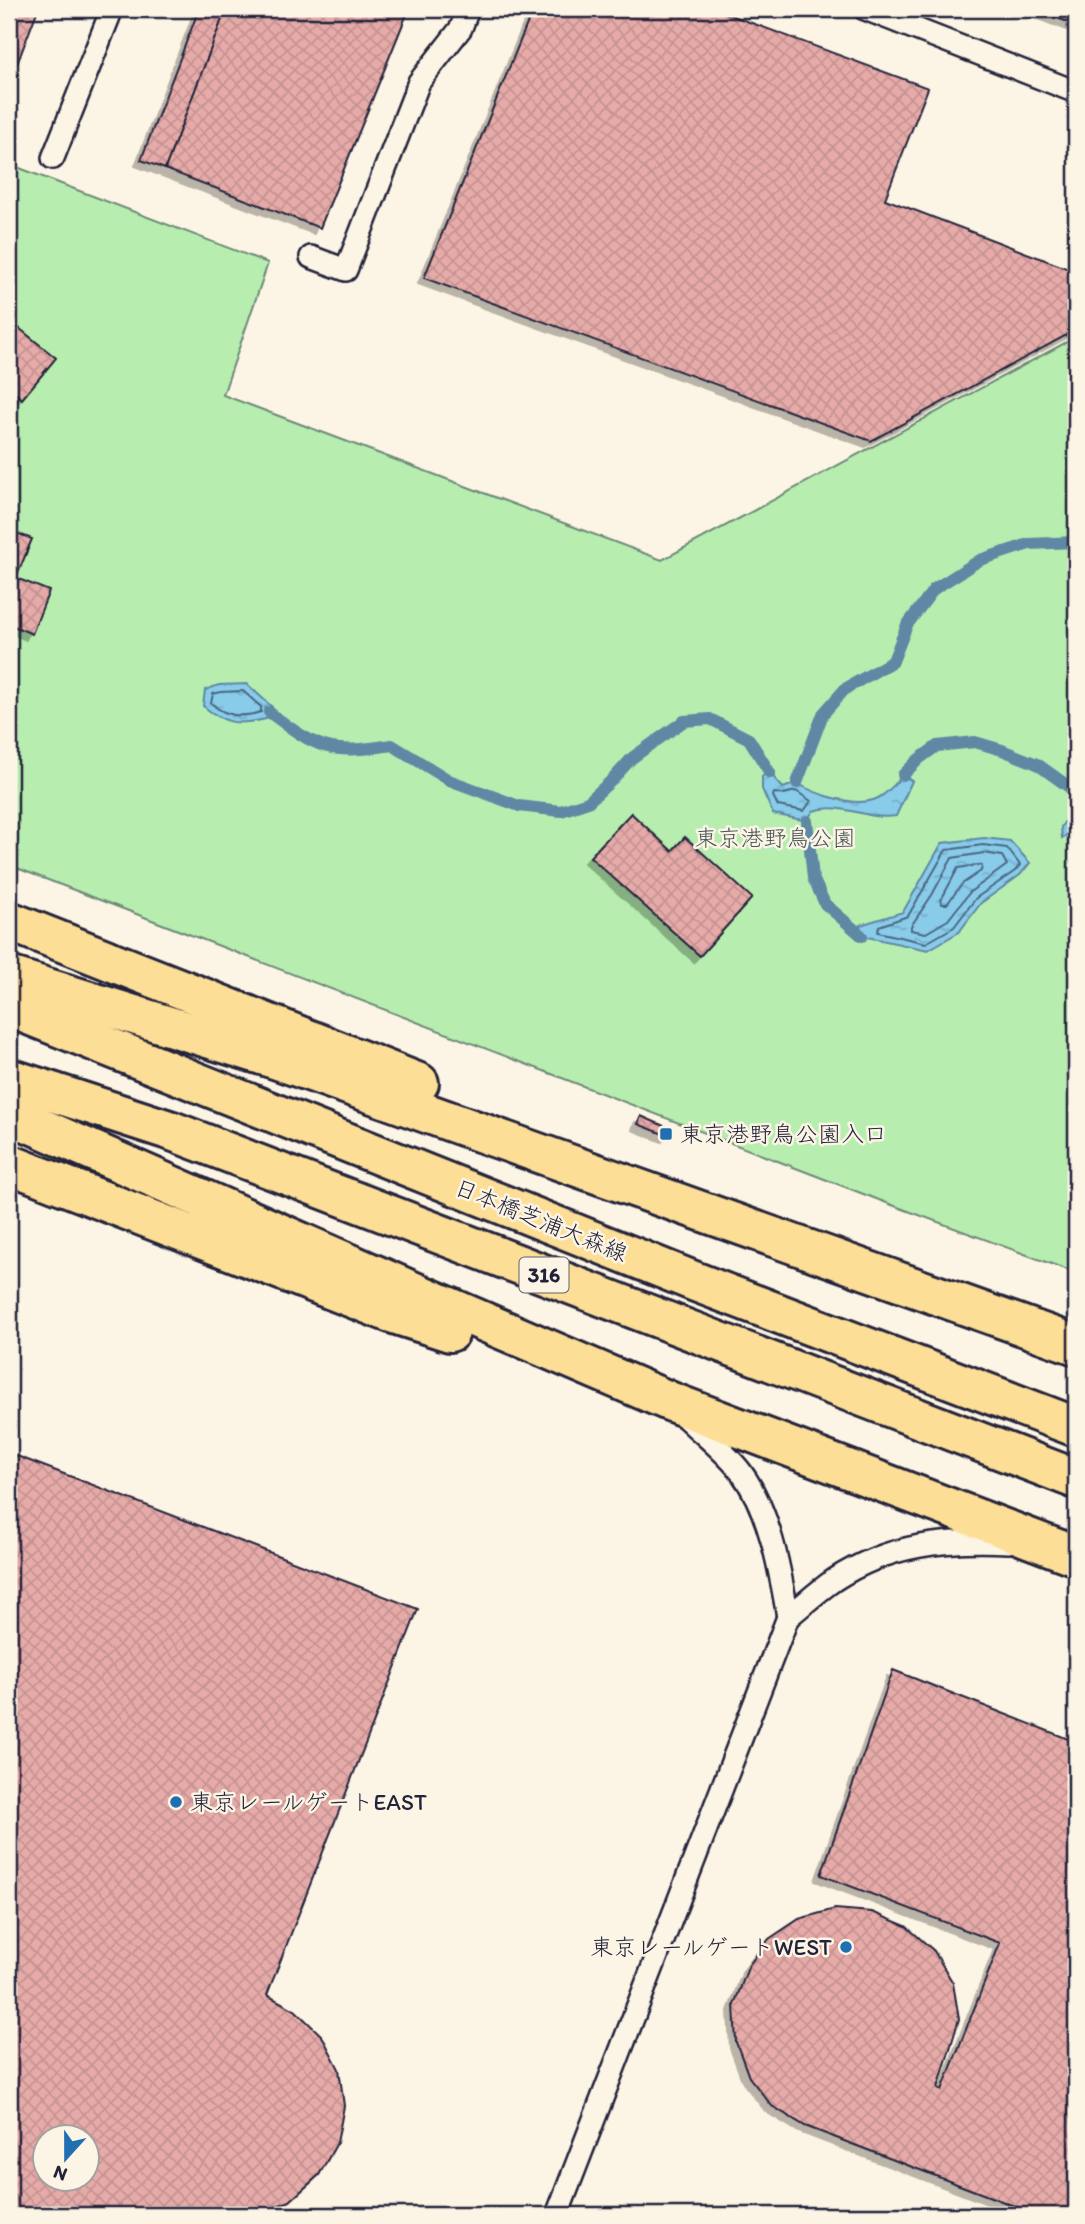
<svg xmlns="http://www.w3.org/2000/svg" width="1085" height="2224" font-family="Itim,'Klee One',sans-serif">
<defs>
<pattern id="water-ripples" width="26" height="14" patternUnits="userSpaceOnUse" patternTransform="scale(1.75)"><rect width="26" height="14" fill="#88ccea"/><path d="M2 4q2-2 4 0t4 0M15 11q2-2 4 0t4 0" fill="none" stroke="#75afca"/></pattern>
<pattern id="building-cross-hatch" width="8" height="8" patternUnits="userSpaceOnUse" patternTransform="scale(1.75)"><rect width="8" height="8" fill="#e6aba8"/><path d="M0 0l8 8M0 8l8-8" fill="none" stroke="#c59392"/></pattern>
<filter id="shadow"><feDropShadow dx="-6" dy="6" stdDeviation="0" flood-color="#0004"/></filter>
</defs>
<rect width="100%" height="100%" fill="#fcf5e5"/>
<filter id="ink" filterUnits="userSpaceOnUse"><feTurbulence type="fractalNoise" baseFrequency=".0143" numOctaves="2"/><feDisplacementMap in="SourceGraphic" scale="14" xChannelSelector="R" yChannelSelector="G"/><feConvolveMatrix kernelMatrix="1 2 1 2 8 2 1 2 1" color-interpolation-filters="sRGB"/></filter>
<g filter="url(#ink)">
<polygon fill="#b7eeb0" stroke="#6c8876" stroke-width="2" points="9,164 268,263 223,395 662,560 1076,337 1076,1273 892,1205 9,865"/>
<g fill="url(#water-ripples)" stroke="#5f88a4" stroke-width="2">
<path d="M247 684 272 707 266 719C238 725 226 725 203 706L205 690 219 685Z"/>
<path d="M770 773 783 788 797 783C815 794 857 809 878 798 888 793 896 783 903 775L912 781 896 816C868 821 841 801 813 811L807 821 773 814 762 789V776Z"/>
<polygon points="1076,805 1076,829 1062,838 1061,827"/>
<polygon points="984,838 1010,841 1030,863 1020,875 981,903 959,932 928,950 862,936 860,925 903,912 942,843"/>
</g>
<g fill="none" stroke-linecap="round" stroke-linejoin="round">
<g stroke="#4b6681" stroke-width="2">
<path d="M243 691 261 707V712C242 718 225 717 211 703L213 694 221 692Z"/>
<polygon points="796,791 811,801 804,811 778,806 773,796 774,793 784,794"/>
<polygon points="983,845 1007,848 1020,865 1015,871 976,898 954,927 926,943 878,932 879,926 908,916 946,850"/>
<polygon points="984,853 1002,856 1007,865 970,892 948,920 926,933 911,930 911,926 932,895 952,858"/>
<polygon points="978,865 982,866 981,871 962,884 947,904 942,904 941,900 958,868"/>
</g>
<g stroke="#5f88a4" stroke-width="12">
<path d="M269 712C319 750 330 755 392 745L449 780 519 806 561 811 588 802 612 780 632 758 684 721 710 719 749 739 770 773"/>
<polyline points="903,775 919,759 937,746 975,742 1002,750 1037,764 1072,789"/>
<polyline points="797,783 823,714 845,689 893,661 907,625 934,589 980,560 1029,544 1076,542"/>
<polyline points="807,821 813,878 825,904 862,936"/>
</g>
</g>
<g fill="url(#building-cross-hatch)" stroke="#22223b" stroke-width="2" fill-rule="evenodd" filter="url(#shadow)">
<polygon points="10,9 38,9 9,85 9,12"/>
<polygon points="199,9 226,9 165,169 141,160"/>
<polygon points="226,9 409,9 320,228 165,169"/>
<polygon points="533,9 714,9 928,88 885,199 1066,268 1076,263 1076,330 871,441 424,278"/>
<polygon points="1033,9 1076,9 1076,25"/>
<polygon points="9,320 56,358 22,399 9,388"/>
<polygon points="9,530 32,539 16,578 49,591 32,634 9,624"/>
<polygon points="631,813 672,851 685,837 752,898 700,956 590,857"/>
<polygon points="641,1116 671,1129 668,1136 638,1124"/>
<path d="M9 1453 418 1609 267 1995 295 2010 322 2036 339 2069 344 2106 337 2143 319 2175 290 2201 254 2215H212L185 2207 182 2215H9ZM46 2136H88V2178H46Z"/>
<polygon points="893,1670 1076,1742 1076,2215 1038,2215 805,2126 772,2106 749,2077 736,2042 734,2005 749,1965 769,1939 799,1919 835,1909 872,1912 906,1926 934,1951 953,1983 959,2019 938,2088 942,2090 1000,1943 821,1875"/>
</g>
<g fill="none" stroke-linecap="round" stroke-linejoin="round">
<defs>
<g id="service">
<polyline points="865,9 1076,92"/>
<polyline points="53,158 112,9"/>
<polyline points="311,257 346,270 419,82 461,28 468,9"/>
<path d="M683 1415C701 1433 725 1451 741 1472 770 1511 780 1571 788 1617"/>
<path d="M557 2215 788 1617C803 1605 818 1591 834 1580 889 1544 945 1539 1009 1542"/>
</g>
<g id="primary">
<polyline points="9,921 419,1083"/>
<polyline points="9,976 278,1060 1076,1345"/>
<polyline points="9,1007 696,1282 1076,1427"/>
<polyline points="9,1078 172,1131 1076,1479"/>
<polyline points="9,1114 405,1288 669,1401 1076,1556"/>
<polyline points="9,1164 391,1313 450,1332"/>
</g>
</defs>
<use href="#service" stroke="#22223b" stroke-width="26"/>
<use href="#primary" stroke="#22223b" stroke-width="44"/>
<use href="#service" stroke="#fcf5e5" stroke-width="21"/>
<use href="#primary" stroke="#fdde96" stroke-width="38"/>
</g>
</g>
<g fill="#1f6fb2" stroke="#fcf5e5" stroke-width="2.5">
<rect x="659" y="1127" width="14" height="14" rx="3.5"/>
<circle cx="176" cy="1802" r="7"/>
<circle cx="846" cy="1947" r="7"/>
</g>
<g text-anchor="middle" stroke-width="5" stroke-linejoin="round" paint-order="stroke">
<rect fill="#fcf5e5" stroke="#63616e" stroke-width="2" x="519.5" y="1257.5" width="49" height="35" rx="5"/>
<g font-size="21" font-weight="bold" fill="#22223b">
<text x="544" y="1282">316</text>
</g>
<g font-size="23" fill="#475558" stroke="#fcf5e5">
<text x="775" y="846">東京港野鳥公園</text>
</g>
<g font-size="23" fill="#22223b" stroke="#fcf5e5" text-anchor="start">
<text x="680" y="1142">東京港野鳥公園入口</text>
<text x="190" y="1810">東京レールゲートEAST</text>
<text x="832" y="1955" text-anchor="end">東京レールゲートWEST</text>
</g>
<g font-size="23" fill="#22223b" stroke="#fcf5e5">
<text transform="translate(541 1220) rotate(22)" y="8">日本橋芝浦大森線</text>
</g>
</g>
<rect width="1085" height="2224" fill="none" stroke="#fcf5e5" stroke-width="35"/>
<rect x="18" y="18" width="1050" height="2189" fill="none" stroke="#22223b" stroke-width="2.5" filter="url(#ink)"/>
<g transform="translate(66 2158) rotate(201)"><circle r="33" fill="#fcf5e5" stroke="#a5a1a1" stroke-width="2"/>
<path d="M0-5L12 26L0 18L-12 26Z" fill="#1f6fb2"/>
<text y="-10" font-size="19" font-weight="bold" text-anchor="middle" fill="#22223b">N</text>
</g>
</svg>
